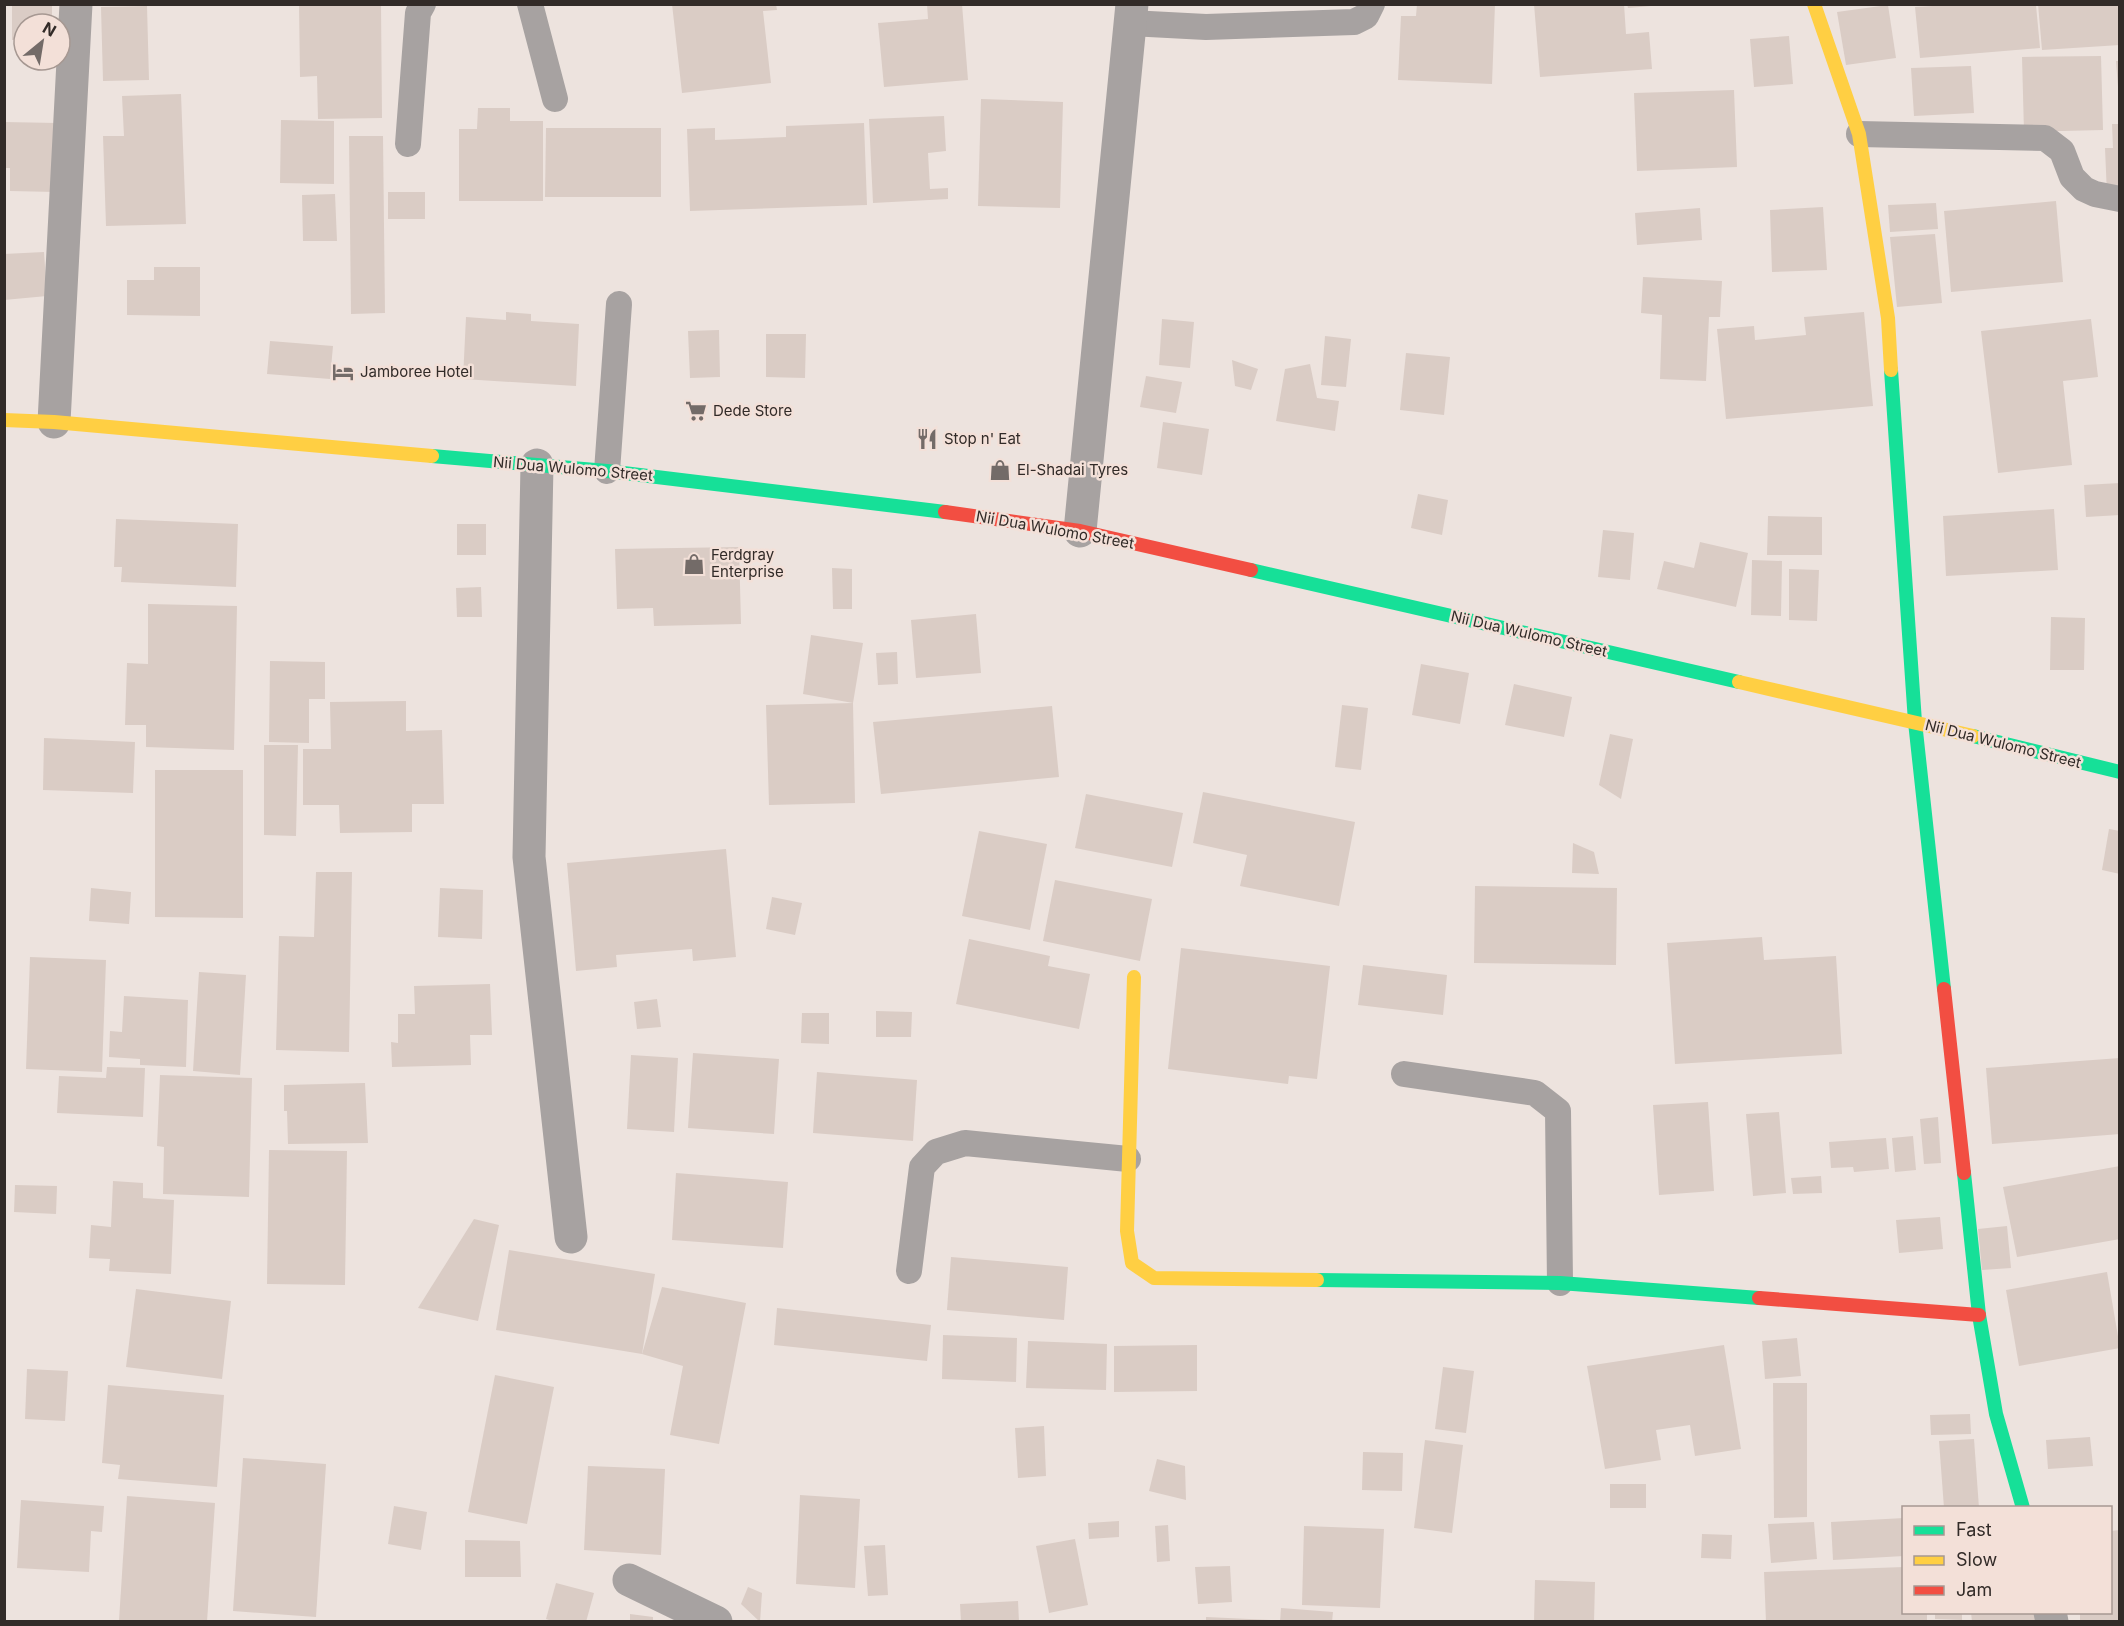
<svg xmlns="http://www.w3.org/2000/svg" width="2124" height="1626" font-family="Inter,sans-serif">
<rect width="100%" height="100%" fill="#ede3de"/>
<g fill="#daccc5">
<polygon points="12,4 52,4 52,24 24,24 24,40 12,40"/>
<polygon points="299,4 381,4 382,118 318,119 317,76 300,77"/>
<polygon points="672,4 776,4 777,10 763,11 771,83 682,93"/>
<polygon points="927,4 962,4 968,80 884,87 878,23 928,19"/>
<polygon points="1417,4 1495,4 1492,84 1398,80 1401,16 1416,16"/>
<polygon points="1534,4 1624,4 1626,34 1649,32 1652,69 1540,77"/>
<polygon points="1627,4 1651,4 1651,6 1628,8"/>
<polygon points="2038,4 2120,4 2120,45 2042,50"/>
<polygon points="1888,5 1896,58 1846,65 1837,12"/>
<polygon points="1950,5 2036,5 2040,48 1920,58 1915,7"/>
<polygon points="147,6 149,80 103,81 101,7"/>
<polygon points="1789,36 1793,84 1754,87 1750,39"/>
<polygon points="2101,56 2103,130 2024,132 2022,57"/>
<polygon points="2116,61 2120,61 2120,87 2118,87"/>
<polygon points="1971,66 1974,113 1914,116 1911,68"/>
<polygon points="1734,90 1737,167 1637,171 1634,93"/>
<polygon points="181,94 186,224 106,226 103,136 124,136 122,96"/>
<polygon points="981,99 1063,102 1060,208 978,206"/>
<polygon points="478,108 510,108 510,121 543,121 543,201 459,201 459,129 477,129"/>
<polygon points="944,116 946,151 928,153 930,189 948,188 948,199 873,203 869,119"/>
<polygon points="281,120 334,121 334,184 280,183"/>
<polygon points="4,122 57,123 56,192 10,191 10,168 4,168"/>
<polygon points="864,123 867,205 690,211 687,129 715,128 715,140 786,137 786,126"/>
<polygon points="2112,124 2120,124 2120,194 2107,195 2105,148 2113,148"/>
<polygon points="546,128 661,128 661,197 545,197"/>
<polygon points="349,136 383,136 385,313 351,314"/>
<rect x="388" y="192" width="37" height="27"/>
<polygon points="335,194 337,241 303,241 302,195"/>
<polygon points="2056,201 2063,282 1951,292 1944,211"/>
<polygon points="1936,203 1938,229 1890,232 1888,205"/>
<polygon points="1823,207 1827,270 1772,272 1770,210"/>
<polygon points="1700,208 1702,240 1637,245 1635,213"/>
<polygon points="1935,234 1942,303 1897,307 1890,237"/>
<polygon points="44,252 47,296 4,300 4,254"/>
<polygon points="154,267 200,267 200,316 127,315 127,280 154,280"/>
<polygon points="1643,277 1722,281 1720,317 1709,317 1706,381 1660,379 1662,315 1641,313"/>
<polygon points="506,312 531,314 531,321 579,324 576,386 463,379 466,317 506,320"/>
<polygon points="1864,312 1873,406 1726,419 1717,329 1754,326 1755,340 1806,335 1804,317"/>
<polygon points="1162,319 1194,322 1190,368 1159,365"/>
<polygon points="2091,319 2098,377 2063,381 2072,465 1998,473 1981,331"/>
<polygon points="719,330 720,377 690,378 688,331"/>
<polygon points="766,334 806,334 805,378 766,377"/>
<polygon points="1325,336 1351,339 1346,387 1321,385"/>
<polygon points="270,341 333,346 330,379 267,374"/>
<polygon points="1406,353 1450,357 1444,415 1400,410"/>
<polygon points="1232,360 1258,369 1251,390 1235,386"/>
<polygon points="1310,364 1317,398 1339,401 1335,431 1276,421 1285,369"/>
<polygon points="1146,376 1182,382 1176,413 1140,407"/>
<polygon points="1163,422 1209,429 1202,475 1157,468"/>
<polygon points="2120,483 2120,515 2086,517 2084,485"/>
<polygon points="1418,494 1448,500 1442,535 1411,528"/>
<polygon points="2054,509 2058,570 1946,576 1943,516"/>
<polygon points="1768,516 1822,517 1822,555 1767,555"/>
<polygon points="116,519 238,524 236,587 121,582 122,567 114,567"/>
<rect x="457" y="524" width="29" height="31"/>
<polygon points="1603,530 1634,533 1630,580 1598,577"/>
<polygon points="1700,542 1748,553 1736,607 1657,589 1664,561 1694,568"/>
<polygon points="739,547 741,624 654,626 653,608 617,609 615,549"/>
<polygon points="1752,560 1782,561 1781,616 1751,615"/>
<polygon points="832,568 852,569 852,609 833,609"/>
<polygon points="1789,569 1819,570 1817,621 1789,620"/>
<polygon points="481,587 482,617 457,617 456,588"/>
<polygon points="148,604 237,606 234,750 146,747 146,725 125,725 127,663 148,664"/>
<polygon points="976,614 981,673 916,678 911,620"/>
<polygon points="2051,617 2085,618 2084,670 2050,670"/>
<polygon points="811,635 863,643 853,703 803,694"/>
<polygon points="897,652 898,684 878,685 876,653"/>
<polygon points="270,661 325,662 325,699 309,699 309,743 269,742"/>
<polygon points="1421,664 1469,673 1460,724 1412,715"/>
<polygon points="1514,684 1572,697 1564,737 1505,725"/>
<polygon points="406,701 406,731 442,730 444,804 412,804 412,832 340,833 339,805 303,805 303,749 331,749 330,702"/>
<polygon points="853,703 855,803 769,805 766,705"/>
<polygon points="1342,705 1368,708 1361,770 1335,767"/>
<polygon points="1052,706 1059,777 881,794 873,722"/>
<polygon points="1610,734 1633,739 1621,799 1599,785"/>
<polygon points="44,738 135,742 133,793 43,790"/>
<polygon points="264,745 298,745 296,836 264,835"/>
<polygon points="155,770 243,770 243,918 155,917"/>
<polygon points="1203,792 1355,822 1339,906 1240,886 1247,855 1193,843"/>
<polygon points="1086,794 1183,813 1172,867 1075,848"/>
<polygon points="2109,829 2120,831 2120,874 2102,870"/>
<polygon points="979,831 1047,844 1030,930 962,916"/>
<polygon points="1573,843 1594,852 1599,874 1572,873"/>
<polygon points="726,849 736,957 693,961 692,949 616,955 617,967 576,971 567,863"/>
<polygon points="316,872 352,872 349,1052 276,1050 279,936 314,937"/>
<polygon points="1055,880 1152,899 1140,961 1043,941"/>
<polygon points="1475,886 1617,888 1616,965 1474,963"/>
<polygon points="91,888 131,892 129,924 89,921"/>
<polygon points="440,888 483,890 482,939 438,937"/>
<polygon points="772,897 802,903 795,935 766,929"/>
<polygon points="1762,937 1764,960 1836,956 1842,1054 1675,1064 1667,943"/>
<polygon points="969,939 1050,956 1048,966 1090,974 1079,1029 956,1004"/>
<polygon points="1181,948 1330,966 1317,1079 1289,1076 1288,1084 1168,1069"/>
<polygon points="30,957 106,960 102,1072 26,1069"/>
<polygon points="1363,965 1447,975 1443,1015 1358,1005"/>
<polygon points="199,972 246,975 240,1075 193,1071"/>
<polygon points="490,984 492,1035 470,1035 471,1065 392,1067 391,1042 398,1043 398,1014 415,1014 414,986"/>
<polygon points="124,996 188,1000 186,1067 140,1065 140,1059 109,1057 110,1031 122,1032"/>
<polygon points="657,999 661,1027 637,1029 634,1002"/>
<polygon points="876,1011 912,1012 911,1037 876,1037"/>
<polygon points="802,1013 829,1013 829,1044 801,1043"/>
<polygon points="693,1053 779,1059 774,1134 688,1128"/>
<polygon points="631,1055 678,1058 674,1132 627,1129"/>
<polygon points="2120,1058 2120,1134 1992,1144 1986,1068"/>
<polygon points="107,1067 145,1068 143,1117 57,1113 59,1076 106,1078"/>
<polygon points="817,1072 917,1080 913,1141 813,1133"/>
<polygon points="160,1075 252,1078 249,1197 163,1194 164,1147 157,1146"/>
<polygon points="365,1083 368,1143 288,1144 287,1111 284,1111 284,1085"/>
<polygon points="1708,1102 1714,1191 1659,1195 1653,1105"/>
<polygon points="1779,1112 1786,1193 1753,1196 1746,1114"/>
<polygon points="1938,1117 1941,1163 1924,1164 1920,1119"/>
<polygon points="1913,1136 1916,1170 1895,1172 1892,1138"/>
<polygon points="1886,1138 1889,1169 1854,1172 1853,1167 1831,1168 1829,1142"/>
<polygon points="269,1150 347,1151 345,1285 267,1284"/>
<polygon points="2120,1166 2120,1239 2017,1257 2003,1187"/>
<polygon points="676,1173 788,1182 783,1248 672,1240"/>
<polygon points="1821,1176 1822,1193 1793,1194 1791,1178"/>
<polygon points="113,1181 143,1183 143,1198 174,1200 171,1274 109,1271 110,1259 89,1258 91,1225 111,1227"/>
<polygon points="15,1185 57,1186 56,1214 14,1212"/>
<polygon points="1940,1217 1943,1249 1899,1253 1896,1220"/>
<polygon points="474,1219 499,1225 478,1321 418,1308"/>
<polygon points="2007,1226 2011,1268 1982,1270 1978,1229"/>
<polygon points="509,1250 655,1274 642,1354 496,1330"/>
<polygon points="951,1257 1068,1267 1064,1320 947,1310"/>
<polygon points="2107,1272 2120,1348 2019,1366 2006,1290"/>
<polygon points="662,1287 746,1303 719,1444 670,1435 683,1366 642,1354"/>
<polygon points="136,1289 231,1301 222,1379 126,1367"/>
<polygon points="777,1308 931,1325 927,1361 774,1345"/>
<polygon points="943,1335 1017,1338 1016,1382 942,1379"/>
<polygon points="1797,1338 1801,1376 1765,1379 1762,1341"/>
<polygon points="1028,1341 1107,1344 1106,1390 1026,1388"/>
<polygon points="1197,1345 1197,1391 1114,1392 1114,1346"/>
<polygon points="1724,1345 1741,1449 1695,1456 1690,1425 1656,1430 1661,1460 1605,1469 1587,1366"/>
<polygon points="1443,1367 1474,1371 1466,1433 1435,1429"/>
<polygon points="27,1369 68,1371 65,1421 25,1419"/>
<polygon points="495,1375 554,1387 527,1524 468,1512"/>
<polygon points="1773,1383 1807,1383 1807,1517 1774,1518"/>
<polygon points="108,1385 224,1395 217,1487 118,1479 120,1465 102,1463"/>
<polygon points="1970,1414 1971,1434 1931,1435 1930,1415"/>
<polygon points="1044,1426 1046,1476 1018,1478 1015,1428"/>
<polygon points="2090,1437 2093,1466 2048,1469 2046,1440"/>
<polygon points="1974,1439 1979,1508 1944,1508 1939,1441"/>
<polygon points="1425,1440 1463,1445 1452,1533 1414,1528"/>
<polygon points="1363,1452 1403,1453 1402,1491 1362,1490"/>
<polygon points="243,1458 326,1464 316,1617 233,1611"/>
<polygon points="1157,1459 1185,1466 1186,1500 1149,1491"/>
<polygon points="588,1466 665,1469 661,1555 584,1550"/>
<rect x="1610" y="1484" width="36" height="24"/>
<polygon points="800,1495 860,1499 855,1588 796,1584"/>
<polygon points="127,1496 215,1503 207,1622 119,1621"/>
<polygon points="21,1500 104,1506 102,1532 91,1531 89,1572 17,1568"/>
<polygon points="394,1506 427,1512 421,1550 388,1544"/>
<polygon points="1904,1518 1904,1556 1833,1560 1831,1522"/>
<polygon points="1119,1521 1119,1537 1089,1539 1088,1523"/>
<polygon points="1814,1522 1817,1559 1771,1563 1768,1524"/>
<polygon points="1168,1525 1170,1561 1157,1562 1155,1526"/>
<polygon points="1304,1526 1384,1529 1380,1608 1302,1605"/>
<polygon points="2120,1530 2120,1622 2080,1622 2080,1612 2110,1612 2110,1531"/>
<polygon points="1702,1534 1732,1535 1731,1559 1701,1558"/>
<polygon points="1075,1539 1088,1605 1049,1613 1036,1546"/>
<polygon points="465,1540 520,1541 521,1577 465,1577"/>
<polygon points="885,1545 888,1595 868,1596 864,1546"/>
<polygon points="1230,1566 1232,1602 1198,1604 1195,1567"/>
<polygon points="1904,1567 1904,1612 1927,1612 1927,1622 1766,1622 1764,1572"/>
<polygon points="1535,1580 1595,1582 1594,1622 1534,1622"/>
<polygon points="556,1583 594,1593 586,1622 555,1622 546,1619"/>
<polygon points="748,1587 762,1593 760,1622 741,1604"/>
<polygon points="1018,1601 1019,1622 961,1622 960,1604"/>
<polygon points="1281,1608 1333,1612 1332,1622 1280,1622"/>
<polygon points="1935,1612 1962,1612 1962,1620 1935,1619"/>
<polygon points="1971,1612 2036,1612 2037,1622 1972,1622"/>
<polygon points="630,1614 653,1617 653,1622 630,1622"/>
<polygon points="1206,1617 1271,1620 1271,1622 1206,1622"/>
</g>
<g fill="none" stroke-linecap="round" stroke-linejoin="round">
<g stroke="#a7a2a1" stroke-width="26">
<polyline points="530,4 555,99"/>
<polyline points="1130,23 1206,27 1354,22 1366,16 1372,4"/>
<polyline points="1859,134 2045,138 2062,151 2072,177 2084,189 2095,194 2120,199"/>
<polyline points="408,144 418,13 423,4"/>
<polyline points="607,471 619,304"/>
<polyline points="1404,1074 1535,1093 1558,1111 1560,1283"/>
<polyline points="909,1271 922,1167 936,1152 965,1143 1128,1159"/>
</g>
<g stroke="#a7a2a1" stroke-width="33">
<polyline points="54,422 76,4"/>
<polyline points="537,465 529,857 571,1237"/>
<polyline points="1080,531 1132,4"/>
<polyline points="629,1580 716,1622"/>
<polyline points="2050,1612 2052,1622"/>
</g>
<g stroke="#16e098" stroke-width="14">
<polyline points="1891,370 1915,722 1944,989"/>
<polyline points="432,456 607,471 945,512"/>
<polyline points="1251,570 1739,682"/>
<polyline points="1973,736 2120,772"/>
<polyline points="1964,1173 1979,1315 1996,1414 2023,1508"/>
<polyline points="1317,1280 1560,1283 1759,1298"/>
</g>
<g stroke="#ffcf43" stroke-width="14">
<polyline points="1814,4 1859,134 1888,318 1891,370"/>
<polyline points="4,420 54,422 432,456"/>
<polyline points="1739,682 1973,736"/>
<polyline points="1134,977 1127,1231 1132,1263 1154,1278 1317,1280"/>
</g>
<g stroke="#f24e42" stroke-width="14">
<polyline points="945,512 1080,531 1251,570"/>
<polyline points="1944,989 1964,1173"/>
<polyline points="1759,1298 1979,1315"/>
</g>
</g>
<defs>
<symbol id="hotel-bare" viewBox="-9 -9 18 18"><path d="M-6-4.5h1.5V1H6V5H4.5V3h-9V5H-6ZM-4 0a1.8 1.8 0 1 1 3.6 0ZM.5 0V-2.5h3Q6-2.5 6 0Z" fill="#736b68" stroke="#f3e0d8" stroke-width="2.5" paint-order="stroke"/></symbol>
<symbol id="supermarket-bare" viewBox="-9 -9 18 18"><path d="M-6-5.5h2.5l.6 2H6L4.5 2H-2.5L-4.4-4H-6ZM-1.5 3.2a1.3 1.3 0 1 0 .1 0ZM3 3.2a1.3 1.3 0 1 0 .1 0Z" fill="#736b68" stroke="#f3e0d8" stroke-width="2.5" paint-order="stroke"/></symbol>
<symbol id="restaurant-bare" viewBox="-9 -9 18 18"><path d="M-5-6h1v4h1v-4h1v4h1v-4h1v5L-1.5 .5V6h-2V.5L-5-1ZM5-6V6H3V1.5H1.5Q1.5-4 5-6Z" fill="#736b68" stroke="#f3e0d8" stroke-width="2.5" paint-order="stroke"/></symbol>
<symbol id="shop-bare" viewBox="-9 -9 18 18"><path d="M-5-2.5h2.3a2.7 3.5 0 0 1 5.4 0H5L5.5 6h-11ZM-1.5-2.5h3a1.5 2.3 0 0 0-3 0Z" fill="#736b68" stroke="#f3e0d8" stroke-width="2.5" paint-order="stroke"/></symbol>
</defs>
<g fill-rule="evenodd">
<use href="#hotel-bare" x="328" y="357" width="30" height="30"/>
<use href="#supermarket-bare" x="681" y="396" width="30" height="30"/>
<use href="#restaurant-bare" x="912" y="424" width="30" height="30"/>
<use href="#shop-bare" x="985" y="455" width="30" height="30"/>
<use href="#shop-bare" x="679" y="549" width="30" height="30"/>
</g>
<g text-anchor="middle" stroke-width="5" stroke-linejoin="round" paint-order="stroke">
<g font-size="15" fill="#322b28" stroke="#f3e0d8" text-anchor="start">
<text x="360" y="377">Jamboree Hotel</text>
<text x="713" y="416">Dede Store</text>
<text x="944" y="444">Stop n' Eat</text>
<text x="1017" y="475">El-Shadai Tyres</text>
<text x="711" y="560">Ferdgray<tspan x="711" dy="17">Enterprise</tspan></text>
</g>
<g font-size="15" fill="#322b28" stroke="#f3e0d8">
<text transform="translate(573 469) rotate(5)" y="5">Nii Dua Wulomo Street</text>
<text transform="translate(1055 530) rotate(10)" y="5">Nii Dua Wulomo Street</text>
<text transform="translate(1529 634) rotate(13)" y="5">Nii Dua Wulomo Street</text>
<text transform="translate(2003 744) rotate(14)" y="5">Nii Dua Wulomo Street</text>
</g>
</g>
<rect width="2124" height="1626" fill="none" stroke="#322b28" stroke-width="12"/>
<rect x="1902" y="1506" width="210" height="108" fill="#f3e0d8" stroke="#a69892" stroke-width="1.5"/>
<rect x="1914" y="1526" width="30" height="9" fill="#16e098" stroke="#a69892" stroke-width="1.5"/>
<text x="1956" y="1536" font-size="18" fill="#322b28">Fast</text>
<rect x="1914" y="1556" width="30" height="9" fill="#ffcf43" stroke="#a69892" stroke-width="1.5"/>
<text x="1956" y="1566" font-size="18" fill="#322b28">Slow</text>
<rect x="1914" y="1586" width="30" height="9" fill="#f24e42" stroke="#a69892" stroke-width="1.5"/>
<text x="1956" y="1596" font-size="18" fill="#322b28">Jam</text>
<g transform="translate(42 42) rotate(30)"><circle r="28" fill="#f3e0d8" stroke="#a69892" stroke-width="1.5"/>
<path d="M0-4.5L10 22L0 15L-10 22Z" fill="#736b68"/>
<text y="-9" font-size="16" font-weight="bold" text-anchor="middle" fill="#322b28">N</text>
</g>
</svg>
